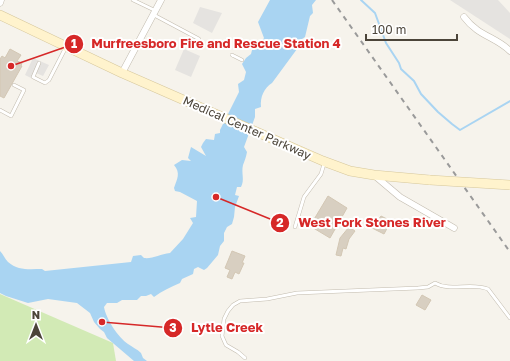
<svg xmlns="http://www.w3.org/2000/svg" width="510" height="361" font-family="'Golos Text',sans-serif">
<rect width="100%" height="100%" fill="#f6f3ec"/>
<polygon fill="#d2eab5" points="0,294 113,343 116,361 0,361"/>
<g fill="#e5e3e0">
<polygon points="450,0 498,0 510,13 510,39"/>
<polygon points="200,7 222,13 212,33 193,23"/>
<polygon points="184,49 200,56 191,77 175,70"/>
<polygon points="33,58 49,65 43,76 34,72 31,78 25,75"/>
</g>
<path fill="#a9d4f2" d="M270 0H316L312 5 313 13 310 16 305 37 299 41 297 49 272 83C264 88 260 97 261 107L255 109V117L244 147 247 152C246 157 245 160 243 165 241 173 245 180 241 187H237L235 195 239 196 235 207 234 217 232 224 227 227 224 233V241L220 246 218 255 207 268 204 270 198 267 194 269 193 274 182 279 180 283C171 287 162 291 154 297L151 294 146 296H141L137 300H122L117 303H107L104 307C106 319 118 337 128 344 132 347 137 349 141 353L143 358 147 361H134L107 338 104 332 100 329 94 322 90 313 77 303 48 299 28 303 6 296 0 293V251C3 254 5 259 8 262 18 271 30 269 42 269L45 271 131 262 133 256 141 255 144 258C153 259 160 254 170 253L183 239 193 223 190 218 196 217 197 201 180 192 175 191 174 188C177 179 181 173 174 165L182 160 191 161 188 158 191 147 206 156 201 147 203 143 206 139 214 140 215 134 220 133V130L239 92 238 84 244 80 246 72 242 64 246 58 251 54 254 42 257 41 260 44 264 38 258 22Z"/>
<g fill="none" stroke-linecap="round" stroke-linejoin="round">
<polyline stroke="#a9d4f2" stroke-width="2" points="361,0 375,13 386,43 399,63 401,69 414,81 421,94 438,112 452,124 460,130 510,101"/>
</g>
<g fill="#d8cfc1" stroke="#d3c7b4">
<polygon points="10,49 21,55 17,61 22,63 21,66 22,66 4,98 0,96 0,59 2,56 5,58"/>
<polygon points="328,196 347,208 330,238 310,226"/>
<polygon points="381,216 391,221 384,234 372,228"/>
<polygon points="349,227 355,231 349,239 346,249 343,248 341,256 336,255 340,238"/>
<polygon points="232,251 245,256 242,263 244,263 239,274 235,272 232,279 227,277 230,270 225,268"/>
<polygon points="422,295 431,300 425,310 416,305"/>
</g>
<g fill="none" stroke-linecap="round" stroke-linejoin="round">
<defs>
<g id="service">
<polyline points="133,0 156,11"/>
<polyline points="154,15 199,39"/>
<polyline points="232,55 242,60"/>
<polyline points="39,63 33,77 45,83 49,80 66,47"/>
<polyline points="0,110 11,116 24,90 14,85"/>
<polyline points="295,227 304,197 321,174 324,164"/>
<path d="M245 358 238 352 226 345 222 336 224 319 228 311 233 305 240 301 267 299 297 293 418 288 428 287 435 283C450 292 471 282 488 289L510 318"/>
</g>
<g id="minor">
<polyline points="0,3 1,0"/>
<path d="M464 17C478 36 496 37 510 51"/>
<polyline points="122,73 161,0"/>
<polyline points="374,175 400,197 454,228"/>
</g>
<polyline id="secondary" points="0,15 122,73 323,161 350,171 374,175 430,180"/>
</defs>
<use href="#service" stroke="#c2bbae" stroke-width="4"/>
<use href="#minor" stroke="#c2bbae" stroke-width="7"/>
<use href="#secondary" stroke="#d6c79b" stroke-width="10"/>
<use href="#service" stroke="#fff" stroke-width="3"/>
<use href="#minor" stroke="#fff" stroke-width="6"/>
<use href="#secondary" stroke="#fff3cd" stroke-width="9"/>
<polyline stroke="#9a9a9a" stroke-width="2" stroke-dasharray="5 5" stroke-linecap="butt" points="332,0 510,252"/>
<defs>
<polyline id="secondary-bridge" points="430,180 510,185"/>
</defs>
<use href="#secondary-bridge" stroke="#d6c79b" stroke-width="10" stroke-linecap="butt"/>
<use href="#secondary-bridge" stroke="#fff3cd" stroke-width="9"/>
</g>
<g text-anchor="middle" stroke-width="4" stroke-linejoin="round" paint-order="stroke">
<g font-size="12" fill="#4b4439" stroke="#fff">
<text transform="translate(247 128) rotate(24)" y="4">Medical Center Parkway</text>
</g>
</g>
<path fill="none" stroke="#d62828" stroke-width="1.5" d="M11 66L74 44M216 197L280 223M102 322L173 328"/>
<g fill="#d62828" stroke="#fff" stroke-width="1.5">
<circle cx="11" cy="66" r="4"/>
<circle cx="216" cy="197" r="4"/>
<circle cx="102" cy="322" r="4"/>
<circle cx="74" cy="44" r="10"/>
<circle cx="280" cy="223" r="10"/>
<circle cx="173" cy="328" r="10"/>
</g>
<g font-size="12" text-anchor="middle" font-weight="bold" fill="#fff">
<text x="74" y="48">1</text>
<text x="280" y="227">2</text>
<text x="173" y="332">3</text>
</g>
<g font-size="13" text-anchor="middle" font-weight="bold" fill="#d62828" stroke="#fff" stroke-width="4" stroke-linejoin="round" paint-order="stroke">
<text x="216" y="48">Murfreesboro Fire and Rescue Station 4</text>
<text x="372" y="227">West Fork Stones River</text>
<text x="227" y="332">Lytle Creek</text>
</g>
<g transform="translate(36 325)" stroke="#ffffff" stroke-width="3" paint-order="stroke">
<path d="M0-3L7 15L0 10L-7 15Z" fill="#4b4439"/>
<text y="-6" font-size="11" font-weight="bold" text-anchor="middle" fill="#4b4439">N</text>
</g>
<path d="M366 34v6h91v-6" fill="none" stroke="#4b4439" stroke-width="2"/>
<text x="372" y="34" font-size="12" fill="#4b4439" stroke="#ffffff" stroke-width="3" paint-order="stroke">100 m</text>
</svg>
